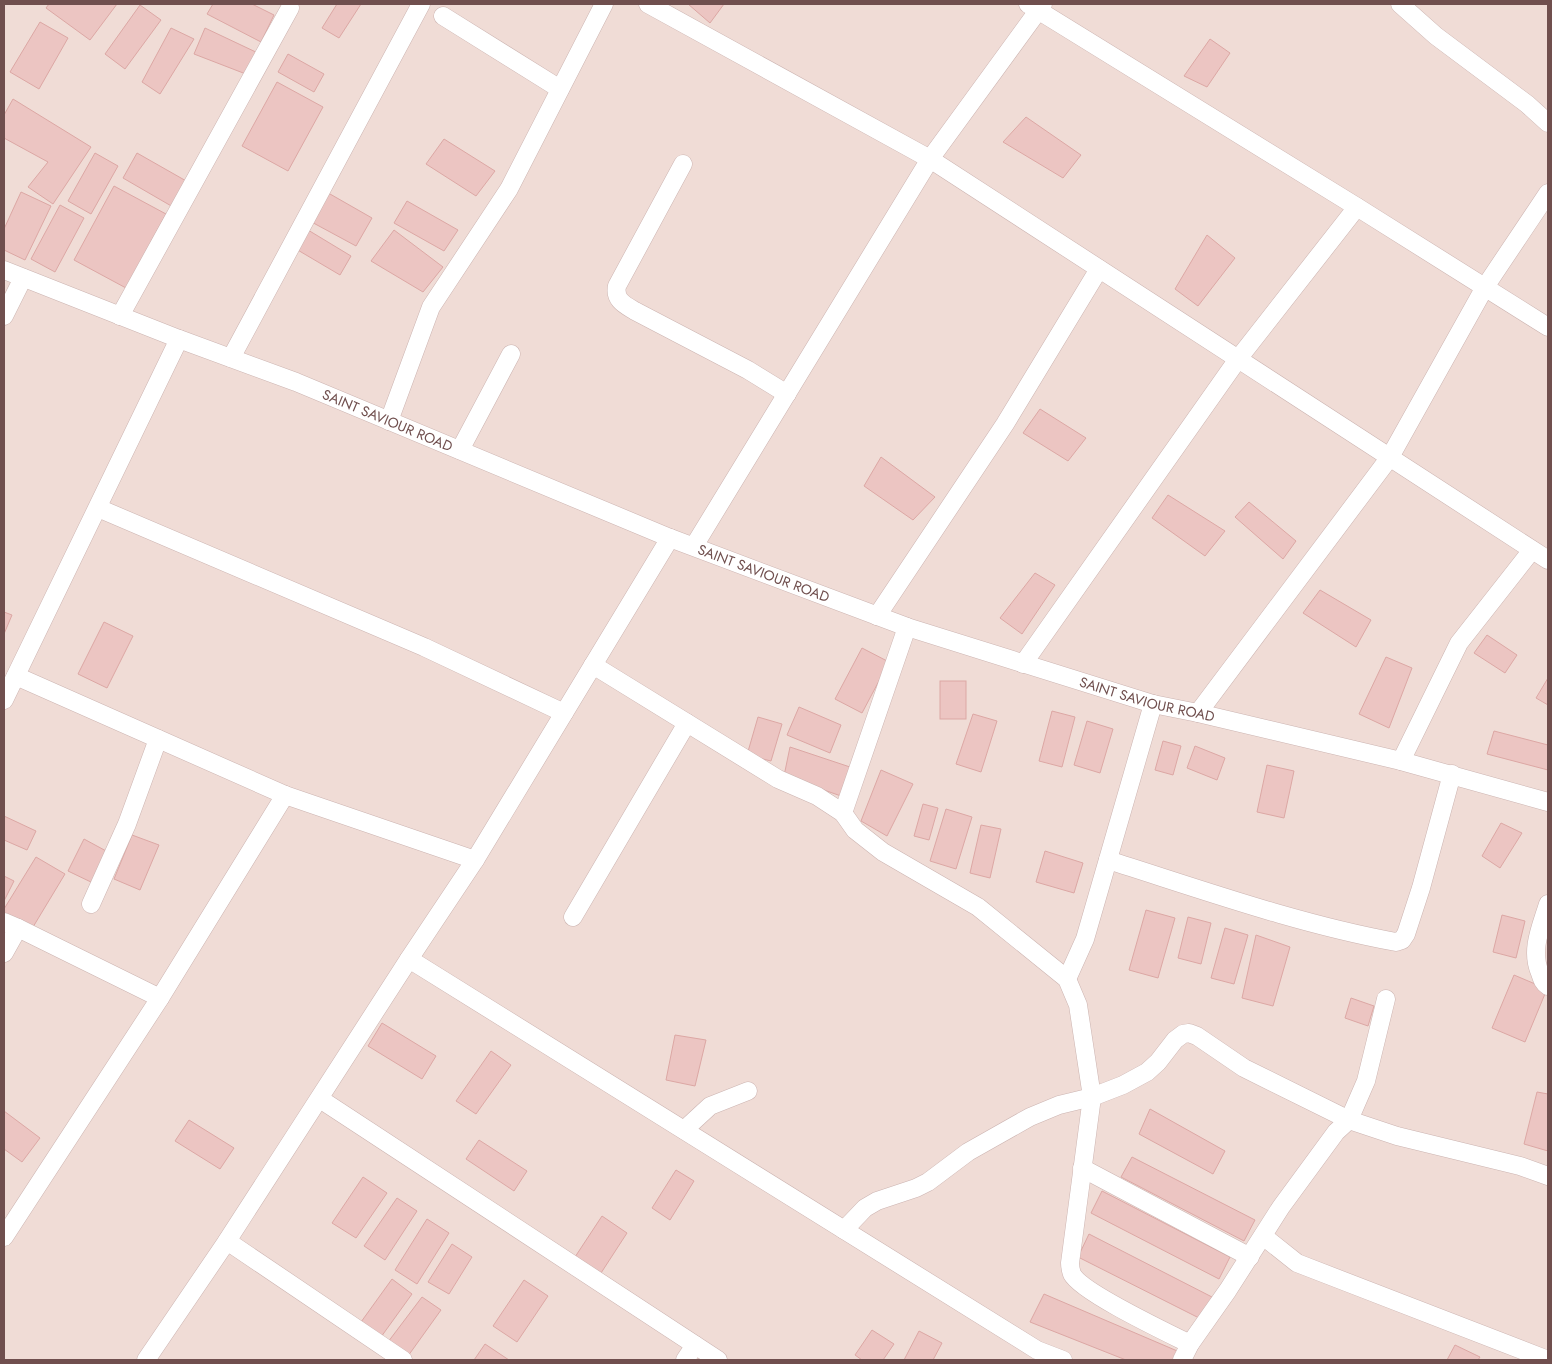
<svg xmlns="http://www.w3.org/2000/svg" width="1552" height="1364" font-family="Jost,sans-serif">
<rect width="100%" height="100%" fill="#f9ece7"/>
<rect fill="#f0dcd6" x="4" y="4" width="1544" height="1356"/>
<g fill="#ecc5c2" stroke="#dca7a4">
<polygon points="49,4 117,4 90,40 46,8"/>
<polygon points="213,4 252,4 274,15 261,42 207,14"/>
<polygon points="337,4 361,4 339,38 322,28"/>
<polygon points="688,4 724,4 710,23"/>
<polygon points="140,5 161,20 125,69 105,54"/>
<polygon points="40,22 68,38 39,89 10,72"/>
<polygon points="171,28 194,39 160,94 142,82"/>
<polygon points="205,28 260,54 251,76 194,54"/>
<polygon points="1210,39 1230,53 1207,87 1184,76"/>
<polygon points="288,54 324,74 314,92 278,72"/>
<polygon points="277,82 323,107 288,171 242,146"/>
<polygon points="13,99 91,147 53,204 28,187 48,162 4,138 4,115"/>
<polygon points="1026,117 1081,155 1063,178 1003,142"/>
<polygon points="444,139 495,171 476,196 426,164"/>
<polygon points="95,153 118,166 91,214 68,201"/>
<polygon points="137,153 188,182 173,207 123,178"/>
<polygon points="114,186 166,214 126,288 74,260"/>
<polygon points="323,190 372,218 356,246 306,219"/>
<polygon points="21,192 51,206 25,260 4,250 4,229"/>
<polygon points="407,201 458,230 444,251 394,223"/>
<polygon points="60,205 84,218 55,272 31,259"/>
<polygon points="308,230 351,256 340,275 296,249"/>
<polygon points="394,230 443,267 423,292 371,261"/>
<polygon points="1207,235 1235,258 1198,306 1175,289"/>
<polygon points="1040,409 1086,438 1068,461 1023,433"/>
<polygon points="881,457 935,497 913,520 864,486"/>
<polygon points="1168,495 1225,531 1205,556 1152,518"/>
<polygon points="1249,502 1296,541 1283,559 1235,517"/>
<polygon points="1035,573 1055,585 1022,634 1000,618"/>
<polygon points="1320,590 1371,620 1356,647 1303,613"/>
<polygon points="4,612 12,615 4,634"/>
<polygon points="104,622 133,636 107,688 78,674"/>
<polygon points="1487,635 1517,655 1505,673 1474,653"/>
<polygon points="862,648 889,662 862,713 835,699"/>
<polygon points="1386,657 1412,668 1389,728 1359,714"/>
<polygon points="1548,678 1548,705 1536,698"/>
<rect x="940" y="681" width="26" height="38"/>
<polygon points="799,707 841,725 830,753 787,735"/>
<polygon points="1052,711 1075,717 1062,767 1039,761"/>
<polygon points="973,714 997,721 981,772 956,764"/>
<polygon points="758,717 782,724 771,761 747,755"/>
<polygon points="1087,721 1113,729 1100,773 1074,765"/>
<polygon points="1494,731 1548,745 1548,770 1487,754"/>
<polygon points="1163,741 1181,746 1173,775 1155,770"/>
<polygon points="1195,746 1225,758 1217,780 1187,768"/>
<polygon points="790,747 850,767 841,796 784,776"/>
<polygon points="1267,765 1294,771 1284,818 1257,812"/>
<polygon points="881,770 913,784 887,836 861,821"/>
<polygon points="923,804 938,808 929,840 914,836"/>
<polygon points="946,809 972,817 956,869 930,861"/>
<polygon points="4,816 36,831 27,850 4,840"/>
<polygon points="1501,823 1522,833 1500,868 1482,856"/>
<polygon points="981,825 1001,829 990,878 970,873"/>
<polygon points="132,835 159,845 140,890 114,879"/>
<polygon points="84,839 108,852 93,883 68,871"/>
<polygon points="1045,851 1083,863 1074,893 1036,882"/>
<polygon points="36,857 65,874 30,932 4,916 4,909"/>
<polygon points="4,876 14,881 4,901"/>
<polygon points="1146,910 1175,918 1158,978 1129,970"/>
<polygon points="1502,915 1525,921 1516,958 1493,952"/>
<polygon points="1188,917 1211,923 1201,964 1178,958"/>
<polygon points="1225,928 1248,935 1234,984 1211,978"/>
<polygon points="1256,935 1290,947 1273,1006 1242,998"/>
<polygon points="1514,975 1547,989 1525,1042 1492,1028"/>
<polygon points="1351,998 1374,1006 1368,1026 1345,1018"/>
<polygon points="382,1023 436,1056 422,1079 368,1046"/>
<polygon points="675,1035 706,1040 695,1086 666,1080"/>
<polygon points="491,1051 511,1065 476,1114 456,1101"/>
<polygon points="1537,1092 1548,1094 1548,1151 1524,1144"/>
<polygon points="1150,1109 1225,1151 1213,1174 1139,1134"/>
<polygon points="4,1111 40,1138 22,1162 4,1149"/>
<polygon points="189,1120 234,1148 220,1169 175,1141"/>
<polygon points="479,1140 527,1171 514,1191 466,1159"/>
<polygon points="1132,1157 1255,1220 1244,1241 1121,1177"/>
<polygon points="676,1170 694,1181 670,1220 652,1208"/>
<polygon points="363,1177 387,1193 356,1238 332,1223"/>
<polygon points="1102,1191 1230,1257 1219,1279 1091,1213"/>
<polygon points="397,1198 417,1211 385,1260 364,1246"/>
<polygon points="602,1216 627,1233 601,1273 575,1257"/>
<polygon points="427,1219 449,1233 417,1284 395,1270"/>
<polygon points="1089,1234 1212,1297 1201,1319 1078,1257"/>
<polygon points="452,1244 472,1257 449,1294 428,1282"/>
<polygon points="392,1279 412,1294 381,1337 361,1322"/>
<polygon points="524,1280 548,1296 517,1342 493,1326"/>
<polygon points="1044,1294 1182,1353 1179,1360 1126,1360 1030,1322"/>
<polygon points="422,1297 441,1310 408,1356 388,1342"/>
<polygon points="872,1330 894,1344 883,1360 862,1360 855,1355"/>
<polygon points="919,1331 942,1343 933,1360 904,1360"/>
<polygon points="485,1344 509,1360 474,1360"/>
<polygon points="1455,1345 1480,1357 1478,1360 1447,1360"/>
</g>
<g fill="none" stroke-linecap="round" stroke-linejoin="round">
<defs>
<g id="minor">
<polyline points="648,4 930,159 1548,560"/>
<polyline points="1028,4 1357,207 1548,327"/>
<polyline points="1400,4 1436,36 1527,104 1548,123"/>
<polyline points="443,16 560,89"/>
<path d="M683 164 617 286C614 300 625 305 635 311L748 370 787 394"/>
<path id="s1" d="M4 270 179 339 296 382 670 538 907 627 1153 704 1198 713 1401 761 1548 802"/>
<polyline points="4,316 23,278"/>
<polyline points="120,316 290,8"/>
<polyline points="231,358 421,4"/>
<polyline points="389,421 431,307 509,189 604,4"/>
<polyline points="460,450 511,354"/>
<polyline points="98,508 424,647 564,713"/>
<polyline points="694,546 930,159 1043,4"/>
<polyline points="877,616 1005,424 1099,269"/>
<polyline points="1023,664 1238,359 1357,207"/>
<path d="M593 665 778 779 817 796 843 813 855 830 883 852 978 907 1067 979 1078 1005 1092 1097 1070 1263C1070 1266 1071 1271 1072 1274 1081 1292 1168 1333 1190 1344"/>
<polyline points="16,676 285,795 475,860"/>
<polyline points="4,700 179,339"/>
<polyline points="1198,713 1390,457 1485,287 1548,193"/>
<polyline points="1401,761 1459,643 1532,550"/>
<polyline points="843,813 907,627"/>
<path d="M1108 860C1203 890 1298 924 1396 942L1402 940 1406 934 1421 888 1452 774"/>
<polyline points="91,904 127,824 158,739"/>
<path d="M1548 904C1541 927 1530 950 1540 973 1542 979 1543 983 1548 986"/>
<polyline points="573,917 687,723"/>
<polyline points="4,922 18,928 4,953"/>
<polyline points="18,928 160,998"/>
<polyline points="409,959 1037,1350 1063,1360"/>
<polyline points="1067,979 1085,939 1153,704"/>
<polyline points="320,1099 718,1360"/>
<polyline points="684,1130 710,1106 748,1091"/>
<polyline points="1082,1168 1250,1257"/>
<polyline points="844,1230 865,1208 877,1201 916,1188 928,1182 968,1152 1030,1117 1059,1105 1092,1097 1123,1085 1147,1072 1158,1062 1175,1040 1183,1034 1189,1033 1197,1036 1244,1068 1349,1120 1397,1136 1520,1166 1548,1176"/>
<polyline points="1263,1236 1297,1263 1548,1360"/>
<polyline points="4,1237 160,998 285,795"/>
<polyline points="227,1241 403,1360"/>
<polyline points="146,1360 227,1241 409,959 475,860 670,538"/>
<polyline points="685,1360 695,1345"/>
<polyline points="1182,1360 1190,1344 1228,1290 1281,1207 1336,1132 1349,1120 1366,1081 1386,999"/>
</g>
</defs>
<use href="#minor" stroke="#ccb4b1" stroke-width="19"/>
<use href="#minor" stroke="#fff" stroke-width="18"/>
</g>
<g text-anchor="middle" stroke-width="4" stroke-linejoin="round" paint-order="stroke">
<g font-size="14" fill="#704f4e" stroke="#fdf1ec">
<text dy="5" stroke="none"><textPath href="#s1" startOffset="412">SAINT SAVIOUR ROAD</textPath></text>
<text dy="5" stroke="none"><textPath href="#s1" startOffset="818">SAINT SAVIOUR ROAD</textPath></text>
<text dy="5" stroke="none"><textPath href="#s1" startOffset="1222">SAINT SAVIOUR ROAD</textPath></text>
</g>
</g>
<rect width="1552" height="1364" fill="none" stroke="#704f4e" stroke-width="10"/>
</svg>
